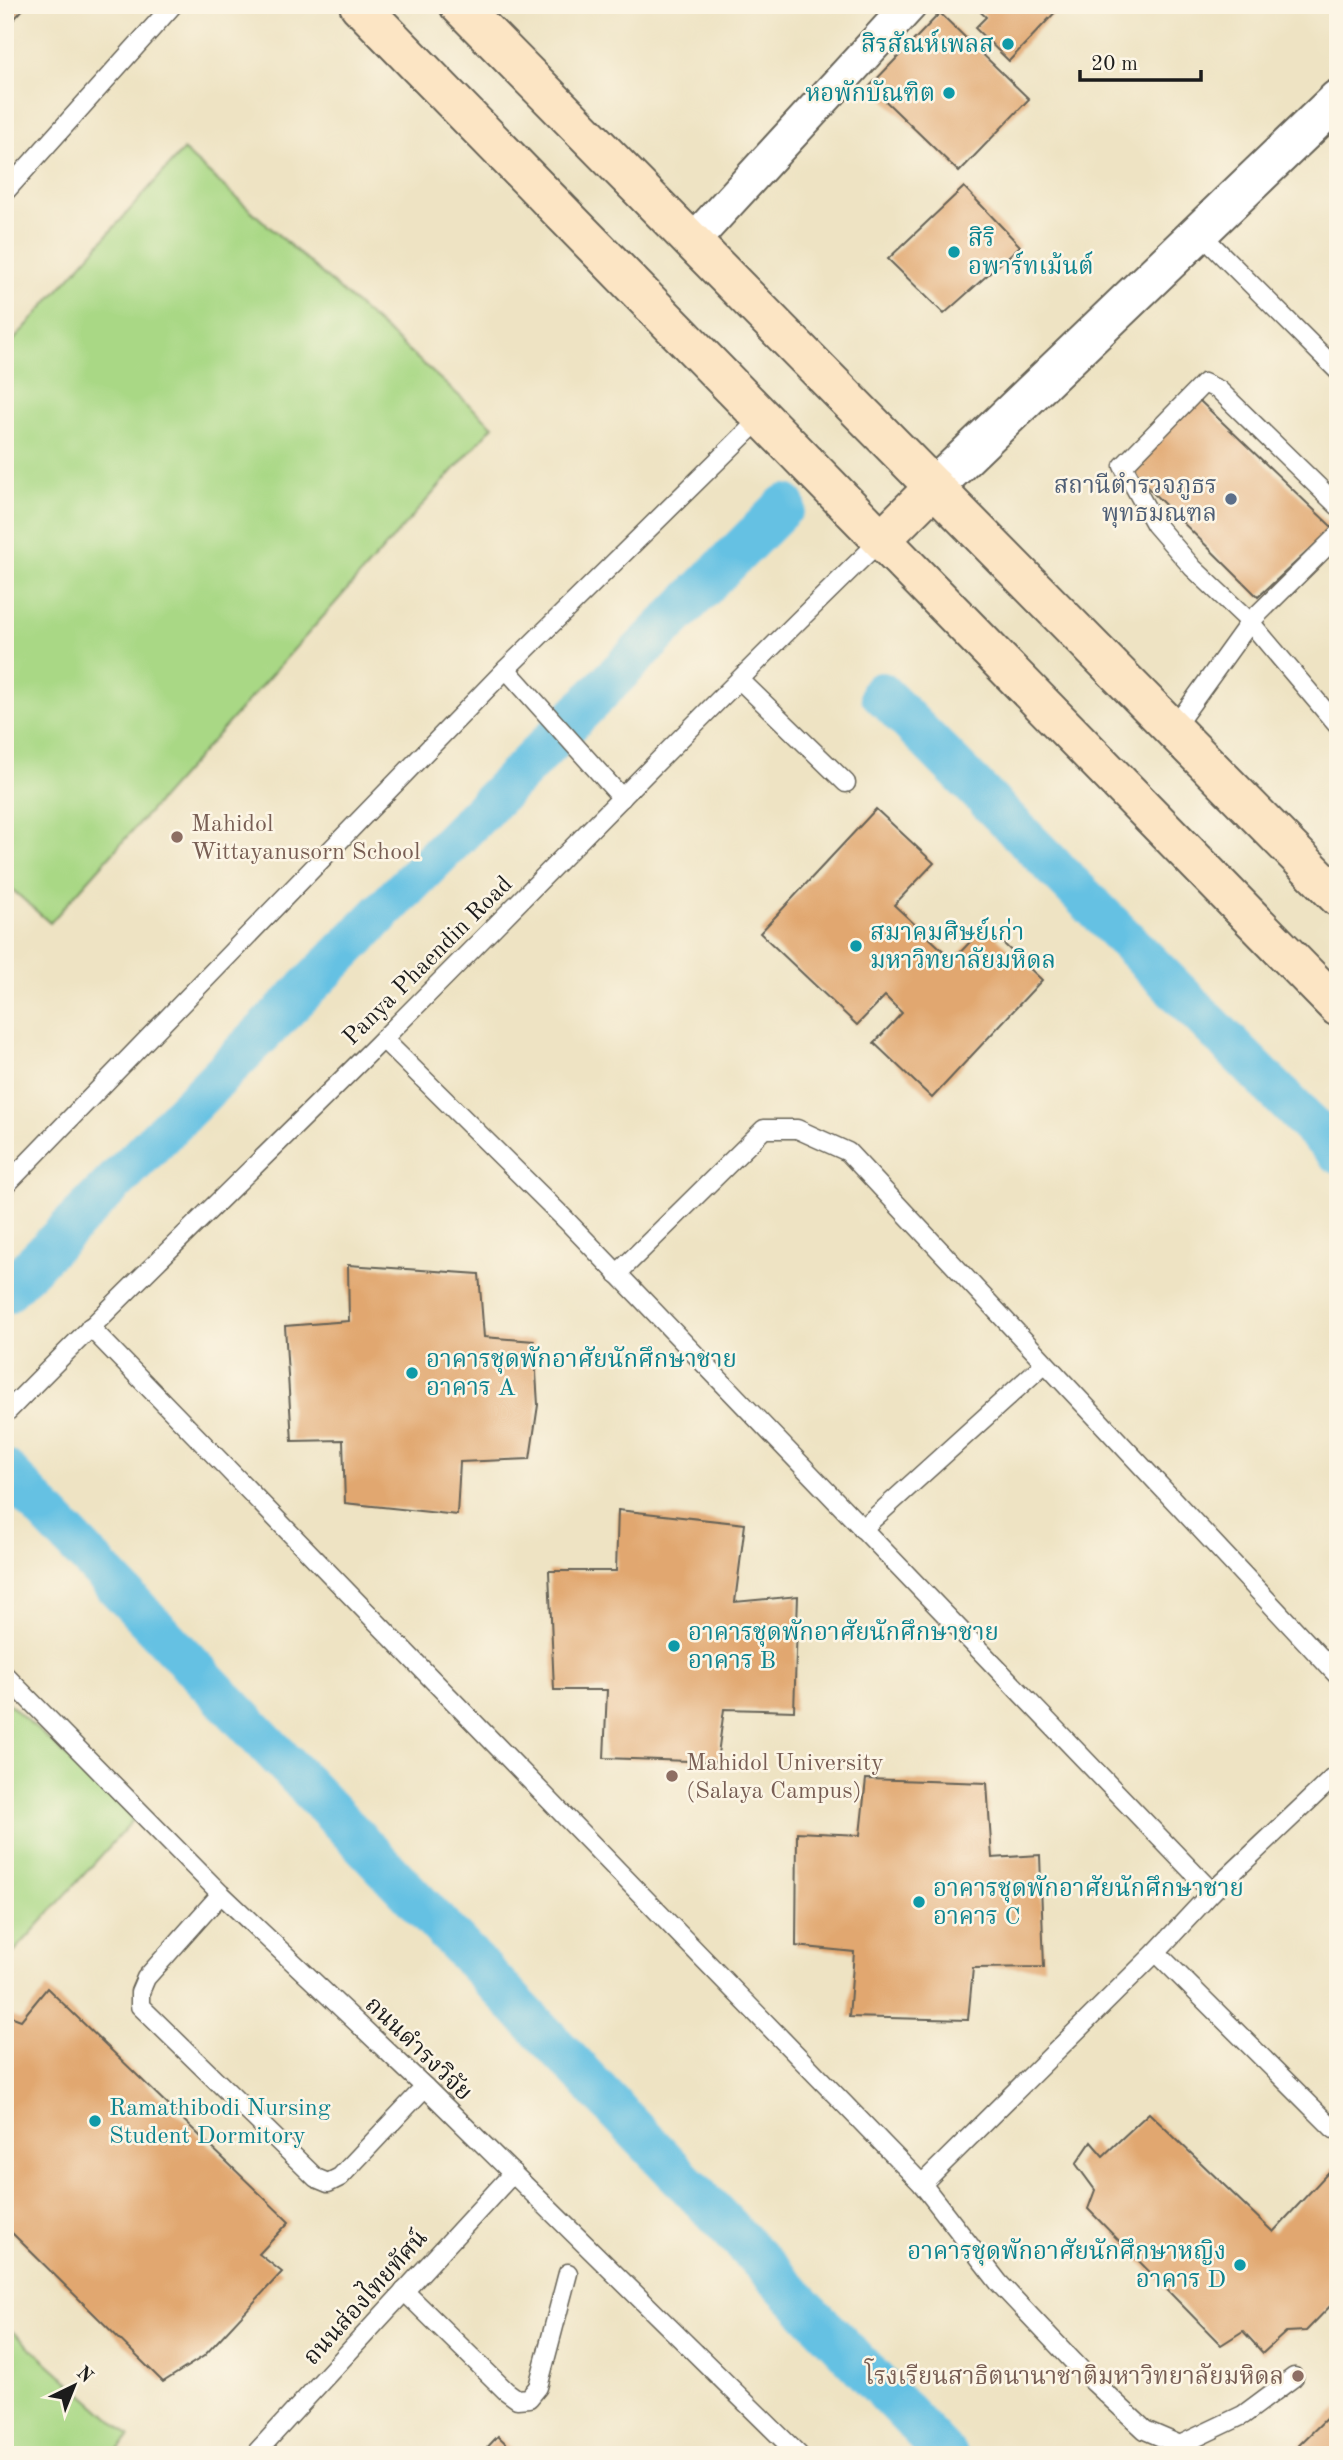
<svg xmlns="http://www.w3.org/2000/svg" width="1343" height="2460" font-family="'Old Standard TT','Noto Serif Thai',serif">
<rect width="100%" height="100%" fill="#fcf5e5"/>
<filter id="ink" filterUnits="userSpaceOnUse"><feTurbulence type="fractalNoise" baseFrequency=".0143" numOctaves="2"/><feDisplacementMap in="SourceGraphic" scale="14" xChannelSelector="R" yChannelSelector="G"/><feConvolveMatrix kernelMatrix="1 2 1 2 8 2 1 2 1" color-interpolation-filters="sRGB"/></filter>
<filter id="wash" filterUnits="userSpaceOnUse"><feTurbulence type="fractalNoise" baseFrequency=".00686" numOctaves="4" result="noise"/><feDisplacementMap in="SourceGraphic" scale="28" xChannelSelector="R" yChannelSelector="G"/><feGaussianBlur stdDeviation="1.57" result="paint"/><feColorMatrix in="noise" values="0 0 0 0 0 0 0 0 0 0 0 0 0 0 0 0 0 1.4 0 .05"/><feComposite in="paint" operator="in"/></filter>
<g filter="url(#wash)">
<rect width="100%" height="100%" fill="#eee3c3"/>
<g fill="#a9d885" stroke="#627a50" stroke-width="2">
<polygon points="183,150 493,426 50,923 5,883 5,350"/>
<polygon points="5,1700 135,1818 5,1962"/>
<polygon points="5,2325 130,2436 114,2455 5,2455"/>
</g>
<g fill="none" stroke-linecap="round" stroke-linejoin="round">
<g stroke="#65c1e3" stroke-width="42">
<polyline points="881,693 1338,1153"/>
<polyline points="5,1293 785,505"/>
<polyline points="5,1470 946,2455"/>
</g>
</g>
<g id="blocks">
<g fill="#e1a770">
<polygon points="5,5 27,5 5,29"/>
<polygon points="973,5 1062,5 1009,61 975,28 986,17"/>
<polygon points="940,13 1029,99 959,172 870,86"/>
<polygon points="964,187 1020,246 944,314 888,259"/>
<polygon points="1199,400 1333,528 1258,597 1130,470"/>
<polygon points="876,809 934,863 894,905 953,960 985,926 1042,980 932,1098 874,1043 902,1013 885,996 857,1025 760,933"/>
<polygon points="348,1265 479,1274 484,1337 534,1341 538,1405 530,1459 460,1462 457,1515 345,1503 343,1440 292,1441 285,1326 349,1321"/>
<polygon points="618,1510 745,1524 735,1602 798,1596 794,1711 724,1709 717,1762 604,1758 607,1690 554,1690 549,1571 616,1571"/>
<polygon points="866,1779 987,1783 992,1858 1040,1855 1044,1967 973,1968 968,2020 849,2017 854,1952 796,1946 797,1832 860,1835"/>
<polygon points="47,1988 289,2222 259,2254 282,2272 204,2356 163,2382 5,2226 5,2014 21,2020"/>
<polygon points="1149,2113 1273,2232 1338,2162 1338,2298 1306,2331 1286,2332 1263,2353 1243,2331 1221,2345 1088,2209 1095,2190 1076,2164 1091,2142 1103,2156"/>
<polygon points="1338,2407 1338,2455 1289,2455"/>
<polygon points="498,2436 518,2455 480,2455"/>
</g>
</g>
</g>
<g filter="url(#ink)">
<use href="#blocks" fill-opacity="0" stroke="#666256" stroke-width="2"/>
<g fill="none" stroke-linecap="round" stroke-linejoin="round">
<defs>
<g id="service">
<polyline points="5,192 173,5"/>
<polyline points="1200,233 1338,371"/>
<polyline points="1338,506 1219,390 1204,383 1123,466 1155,524 1193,568 1250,622 1338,535"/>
<polyline points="506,669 622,798"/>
<polyline points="740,680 846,783"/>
<polyline points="1173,729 1250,622 1338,726"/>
<polyline points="383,1039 566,1220 1212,1892"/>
<polyline points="5,1186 506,669 762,417"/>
<polyline points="617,1274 764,1129 797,1129 848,1152 1338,1676"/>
<polyline points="90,1327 922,2184 999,2283 1086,2375 1145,2430 1180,2445 1243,2415 1294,2377"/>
<path d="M5 1414C130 1286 259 1163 385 1037 551 871 713 702 882 539"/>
<polyline points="862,1529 1045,1363"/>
<polyline points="5,1675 221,1894 425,2087 799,2455"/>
<polyline points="221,1894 146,1978 140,1992 140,2006 316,2178 328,2183 340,2177 425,2087"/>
<polyline points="1156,1952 1334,2129"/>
<polyline points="922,2184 1156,1952 1212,1892 1338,1773"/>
<polyline points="404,2291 506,2391 517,2399 529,2398 538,2387 568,2273"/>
<polyline points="254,2455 513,2173"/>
</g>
<polyline id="minor" points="693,241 910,5"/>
<polyline id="tertiary" points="934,487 1338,99"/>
<g id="secondary">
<polyline points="359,5 1338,1007"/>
<polyline points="459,5 1338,897"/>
<polyline points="882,539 934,487"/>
</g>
</defs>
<use href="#service" stroke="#666256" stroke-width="21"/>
<use href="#minor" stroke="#666256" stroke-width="37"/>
<use href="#tertiary" stroke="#666256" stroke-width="42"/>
<use href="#secondary" stroke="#666256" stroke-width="42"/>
<use href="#service" stroke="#fff" stroke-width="18"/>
<use href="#minor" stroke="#fff" stroke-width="33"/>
<use href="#tertiary" stroke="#fff" stroke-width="38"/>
<use href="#secondary" stroke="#fce5c4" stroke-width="38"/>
</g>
</g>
<g fill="#0f9aa8" stroke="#fcf5e5" stroke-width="2.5">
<circle cx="1008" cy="44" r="7"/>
<circle cx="949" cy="93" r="7"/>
<circle cx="954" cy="252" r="7"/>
<circle cx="856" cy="946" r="7"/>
<circle cx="412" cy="1373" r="7"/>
<circle cx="674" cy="1646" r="7"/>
<circle cx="919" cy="1902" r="7"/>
<circle cx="95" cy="2121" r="7"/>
<circle cx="1240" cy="2265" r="7"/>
</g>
<circle fill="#5c6f8a" stroke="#fcf5e5" stroke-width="2.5" cx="1231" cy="499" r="7"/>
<g fill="#8d6e63" stroke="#fcf5e5" stroke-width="2.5">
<circle cx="177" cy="837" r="7"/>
<circle cx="672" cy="1776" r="7"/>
<circle cx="1298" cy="2376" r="7"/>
</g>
<g text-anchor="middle" stroke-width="5" stroke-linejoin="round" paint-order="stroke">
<g font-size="24" fill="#0d838f" stroke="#fcf5e5" text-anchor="start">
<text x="994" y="52" text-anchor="end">สิรสัณห์เพลส</text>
<text x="935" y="101" text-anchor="end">หอพักบัณฑิต</text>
<text x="968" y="246">สิริ<tspan x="968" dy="28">อพาร์ทเม้นต์</tspan></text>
<text x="870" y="940">สมาคมศิษย์เก่า<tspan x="870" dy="28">มหาวิทยาลัยมหิดล</tspan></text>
<text x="426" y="1367">อาคารชุดพักอาศัยนักศึกษาชาย<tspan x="426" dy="28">อาคาร A</tspan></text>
<text x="688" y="1640">อาคารชุดพักอาศัยนักศึกษาชาย<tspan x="688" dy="28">อาคาร B</tspan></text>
<text x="933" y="1896">อาคารชุดพักอาศัยนักศึกษาชาย<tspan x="933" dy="28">อาคาร C</tspan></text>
<text x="109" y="2115">Ramathibodi Nursing<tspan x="109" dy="28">Student Dormitory</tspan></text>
<text x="1226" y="2259" text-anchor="end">อาคารชุดพักอาศัยนักศึกษาหญิง<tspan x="1226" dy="28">อาคาร D</tspan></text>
</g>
<g font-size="24" fill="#4e5e75" stroke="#fcf5e5" text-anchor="end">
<text x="1217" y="493">สถานีตำรวจภูธร<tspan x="1217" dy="28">พุทธมณฑล</tspan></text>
</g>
<g font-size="24" fill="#785e54" stroke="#fcf5e5" text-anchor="start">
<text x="191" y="831">Mahidol<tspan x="191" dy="28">Wittayanusorn School</tspan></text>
<text x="686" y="1770">Mahidol University<tspan x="686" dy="28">(Salaya Campus)</tspan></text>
<text x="1284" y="2384" text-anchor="end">โรงเรียนสาธิตนานาชาติมหาวิทยาลัยมหิดล</text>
</g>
<g font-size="24" fill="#1c1c1c" stroke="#fcf5e5">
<text transform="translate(427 960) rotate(-45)" y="8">Panya Phaendin Road</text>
<text transform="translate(419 2048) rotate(44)" y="8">ถนนดำรงวิจัย</text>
<text transform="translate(365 2297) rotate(-48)" y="8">ถนนส่องไทยทัศน์</text>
</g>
</g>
<rect width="1343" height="2460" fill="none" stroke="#fcf5e5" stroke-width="28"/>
<g transform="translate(74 2386) rotate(43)" stroke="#fcf5e5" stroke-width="5" paint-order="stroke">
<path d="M0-5L12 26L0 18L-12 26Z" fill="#1c1c1c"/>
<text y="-10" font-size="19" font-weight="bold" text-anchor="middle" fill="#1c1c1c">N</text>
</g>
<path d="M1080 70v10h121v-10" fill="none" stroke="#1c1c1c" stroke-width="3.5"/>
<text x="1091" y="70" font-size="21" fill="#1c1c1c" stroke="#fcf5e5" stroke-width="5" paint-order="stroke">20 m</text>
</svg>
